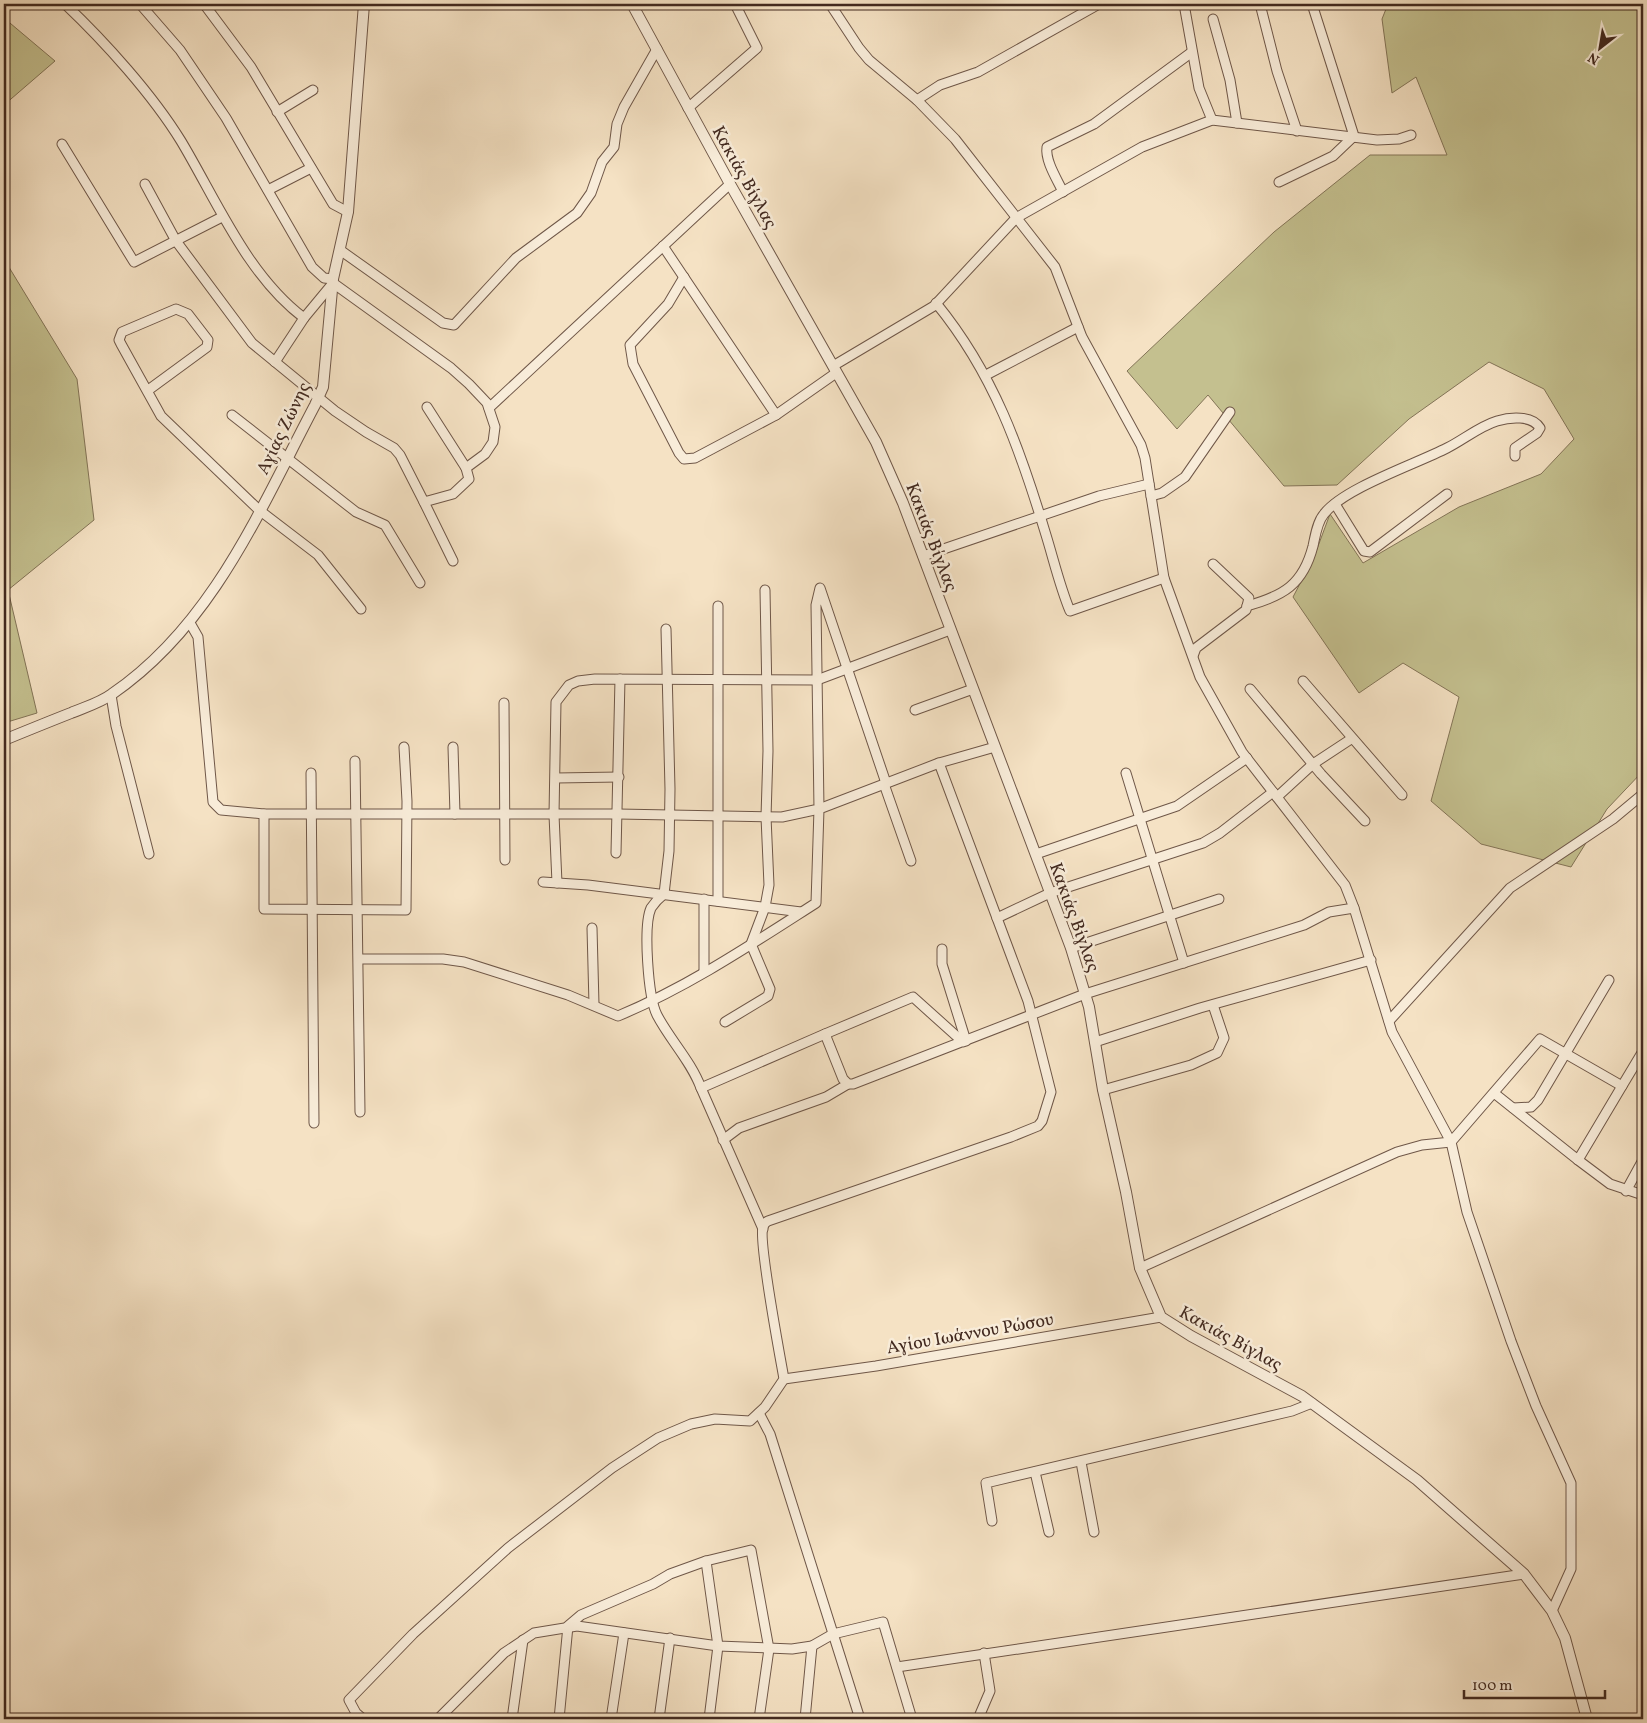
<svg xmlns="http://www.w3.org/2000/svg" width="1647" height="1723" font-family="Vollkorn,serif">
<rect width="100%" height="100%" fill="#f5e2c4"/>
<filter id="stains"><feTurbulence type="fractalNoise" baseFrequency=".004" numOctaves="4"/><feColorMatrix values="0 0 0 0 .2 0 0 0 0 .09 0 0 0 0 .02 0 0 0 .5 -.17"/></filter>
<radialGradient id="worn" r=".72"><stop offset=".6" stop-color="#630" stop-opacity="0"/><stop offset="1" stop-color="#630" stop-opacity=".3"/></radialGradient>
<g fill="#c4c08f" stroke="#837457">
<polygon points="1388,4 1643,4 1643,771 1607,809 1571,867 1481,844 1431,801 1459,697 1403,663 1359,693 1293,597 1314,557 1330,514 1363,563 1459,507 1541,474 1574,439 1544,389 1489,362 1409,419 1337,485 1284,486 1208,395 1177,429 1127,371 1274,232 1370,155 1447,155 1416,77 1392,93 1382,19"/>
<polygon points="4,18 55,61 4,105"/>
<polygon points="4,259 77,379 94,520 8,590 37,713 4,723"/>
</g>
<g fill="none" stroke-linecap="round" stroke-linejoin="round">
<defs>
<g id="minor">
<path d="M65 4C105 42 152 94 181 141 217 201 247 275 304 318L333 283 451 368 469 384 487 403 495 427 493 442 485 454 466 468 427 407"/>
<polyline points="140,4 180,50 226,118 312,267 324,278 333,279"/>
<polyline points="204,4 251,67 333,204 348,212"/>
<polyline points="830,4 859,48 869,60 917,100 955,139 1055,267 1082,337 1141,445 1145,458 1164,578 1200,677 1242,752 1345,885 1354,908 1392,1032 1451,1142 1467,1212 1511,1341 1536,1406 1571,1483 1571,1569 1552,1611"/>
<polyline points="1184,4 1199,88 1212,120"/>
<polyline points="1260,4 1277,71 1297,131"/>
<polyline points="1213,19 1230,80 1237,123"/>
<polyline points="917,100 940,85 978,72 1099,4"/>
<polyline points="688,108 757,48 735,4"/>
<polyline points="277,112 313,90"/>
<polyline points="62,144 134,262 222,217"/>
<polyline points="1279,182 1333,156 1354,136 1312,4"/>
<polyline points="145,184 176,241 252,343 335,411 366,432 394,448 400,455 424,502 453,494 469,479 466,468"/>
<polyline points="268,190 311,168"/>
<path d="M1063 192C1057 179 1045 161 1047 147L1094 124 1192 52"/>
<polyline points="663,246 776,415 836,373"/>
<polyline points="340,250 443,323 454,325 516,258 577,213 591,193 602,162 614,147 617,124 624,107 657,49"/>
<polyline points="684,277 668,304 630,345 633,364 679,453 684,459 695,458 776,415"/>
<path d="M936 303C994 374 1020 449 1046 535 1054 561 1060 587 1070 611L1164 578"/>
<polyline points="275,362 304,318"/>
<polyline points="833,366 934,306 1016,218 1142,147 1212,120 1377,140 1399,139 1411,135"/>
<polyline points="986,375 1078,327"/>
<polyline points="147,391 207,347 208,340 188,314 176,309 122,332 119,340 121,344 161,416 259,510 318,555 361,609"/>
<polyline points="489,408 730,184"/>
<polyline points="232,415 356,512 385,525 420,583"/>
<polyline points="1151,496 1162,493 1185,477 1230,412"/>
<polyline points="424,502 453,561"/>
<polyline points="1335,504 1364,551 1370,552 1447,494"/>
<polyline points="923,556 1099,496 1149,484"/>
<polyline points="718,606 718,901"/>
<path d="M1247 606C1283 596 1303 585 1313 546 1315 537 1317 522 1324 514 1344 488 1416 464 1447 448 1463 440 1480 426 1497 421 1510 417 1532 415 1540 428L1537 433 1515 448V456"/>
<polyline points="190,623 198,637 213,802 221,810 264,814 618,814 782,817 819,809 816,605 820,588 886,783"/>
<path d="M666 629 670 789 669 851 664 894C659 898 655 902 651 908 643 926 648 997 657 1015 670 1040 691 1061 701 1088"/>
<polyline points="1193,656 1196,648 1246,610 1249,598 1213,564"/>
<polyline points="1303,681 1402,795"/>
<polyline points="1250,689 1321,774 1365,821"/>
<polyline points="111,695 116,726 149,854"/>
<polyline points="504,703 505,860"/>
<polyline points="915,710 973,689"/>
<polyline points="453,747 455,814"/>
<polyline points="355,761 360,1112"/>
<polyline points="311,773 314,1123"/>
<polyline points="1126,773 1184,963"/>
<polyline points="556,778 619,777"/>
<polyline points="884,784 911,861"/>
<polyline points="1277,797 1313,764 1351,739"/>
<polyline points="264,814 264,909 406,910 407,801 404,747"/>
<polyline points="616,853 620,679"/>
<polyline points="1036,854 1177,806 1247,758"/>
<polyline points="543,882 588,885 801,912"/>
<polyline points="557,883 554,815 556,702 569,685 578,681 595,679 817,680 950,630"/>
<polyline points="997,918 1050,893 1203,843 1220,833 1273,792"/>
<polyline points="592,928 594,1005"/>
<polyline points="1071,948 1219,899"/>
<polyline points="942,949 942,964 966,1041"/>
<path d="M359 959H443L464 962 568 995 618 1016C688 987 752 944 816 903L819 809 939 763 995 747"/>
<polyline points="704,972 704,899"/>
<polyline points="1389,1021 1510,888 1613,819 1643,794"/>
<polyline points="725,1022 768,996 770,989 751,944 765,907 769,885 766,817 768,751 765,590"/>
<polyline points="963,1042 913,997 825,1034 843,1079 848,1084 853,1084 1085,994 1304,925 1329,912 1354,908"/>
<polyline points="1095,1042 1200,1008 1371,960"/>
<polyline points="1622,1086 1643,1051"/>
<polyline points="1103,1090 1191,1065 1217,1053 1224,1038 1213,1005"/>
<polyline points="1513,1108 1531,1107 1538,1100 1609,980"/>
<polyline points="723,1140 739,1128 826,1097 848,1084"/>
<polyline points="1578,1160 1610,1184 1643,1195"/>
<polyline points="1626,1191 1643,1160"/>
<polyline points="763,1229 701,1088 825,1034"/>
<polyline points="1140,1268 1397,1152 1422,1145 1451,1142 1540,1039 1622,1086 1578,1160 1494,1093"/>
<polyline points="784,1379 876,1366 1161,1317"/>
<polyline points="759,1413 770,1434 860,1719"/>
<polyline points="1081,1462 1094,1532"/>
<polyline points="1035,1472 1049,1532"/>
<polyline points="992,1521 986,1483 1292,1411 1312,1403"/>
<polyline points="706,1561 718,1646 709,1719"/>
<polyline points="897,1667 1524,1574"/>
<path d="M363 1719 356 1713 349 1700 413 1634 508 1548 612 1468 658 1438 691 1424 715 1419 750 1421 765 1407 784 1379C780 1356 758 1240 763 1227 764 1224 766 1222 768 1221L1011 1137 1038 1126 1042 1121 1051 1092 1028 1001 939 763"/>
<polyline points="438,1719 504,1653 534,1633 577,1626 718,1646 792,1649 812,1646 833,1634 883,1622 912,1719"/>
<polyline points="512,1719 523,1640"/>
<polyline points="559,1719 568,1626 581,1615 653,1584 670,1574 706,1561 751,1550 769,1649 759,1719"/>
<polyline points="611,1719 624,1633"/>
<polyline points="659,1719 670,1638"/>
<polyline points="805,1719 812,1646"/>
<polyline points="978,1719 990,1691 984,1653"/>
</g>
<g id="tertiary">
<polyline points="632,4 730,184 876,442 903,503 1071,948 1089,1007 1103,1090 1126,1192 1140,1268 1161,1317 1191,1336 1302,1396 1417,1480 1524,1574 1552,1611 1565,1638 1587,1719"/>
<path d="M4 740C26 731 48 722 71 713 85 707 100 703 112 694 213 625 260 509 315 405L323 387 333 279 348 212 364 4"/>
</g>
</defs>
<use href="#minor" stroke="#6f5748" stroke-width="11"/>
<use href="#tertiary" stroke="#6f5748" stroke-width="12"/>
<use href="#minor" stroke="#f8ecd9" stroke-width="9"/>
<use href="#tertiary" stroke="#f8ecd9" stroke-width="10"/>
</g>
<g text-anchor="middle" stroke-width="5" stroke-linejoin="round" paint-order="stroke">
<g font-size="18" fill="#42291f" stroke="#f8ecd9">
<text transform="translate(745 177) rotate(61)" y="6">Κακιάς Βίγλας</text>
<text transform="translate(283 428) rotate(-64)" y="6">Αγίας Ζώνης</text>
<text transform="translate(932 537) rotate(69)" y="6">Κακιάς Βίγλας</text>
<text transform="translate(1075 917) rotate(70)" y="6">Κακιάς Βίγλας</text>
<text transform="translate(970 1333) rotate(-10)" y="6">Αγίου Ιωάννου Ρώσου</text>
<text transform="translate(1231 1338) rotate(29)" y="6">Κακιάς Βίγλας</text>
</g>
</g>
<rect width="1647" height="1723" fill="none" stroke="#f5e2c4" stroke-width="20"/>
<rect x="5" y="5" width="1637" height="1713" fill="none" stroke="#42291f" stroke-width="2.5"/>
<rect x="10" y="10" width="1627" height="1703" fill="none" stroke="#42291f"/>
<g transform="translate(1600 48) rotate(211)" stroke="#f8ecd9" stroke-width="4" paint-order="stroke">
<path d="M0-4L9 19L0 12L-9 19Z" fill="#42291f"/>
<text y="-8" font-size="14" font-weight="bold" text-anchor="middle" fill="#42291f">N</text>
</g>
<path d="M1464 1690v8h141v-8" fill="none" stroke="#42291f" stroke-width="2.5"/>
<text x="1472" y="1690" font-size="15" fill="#42291f" stroke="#f8ecd9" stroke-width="4" paint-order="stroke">100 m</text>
<rect width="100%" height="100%" filter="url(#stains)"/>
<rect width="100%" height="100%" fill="url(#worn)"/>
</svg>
